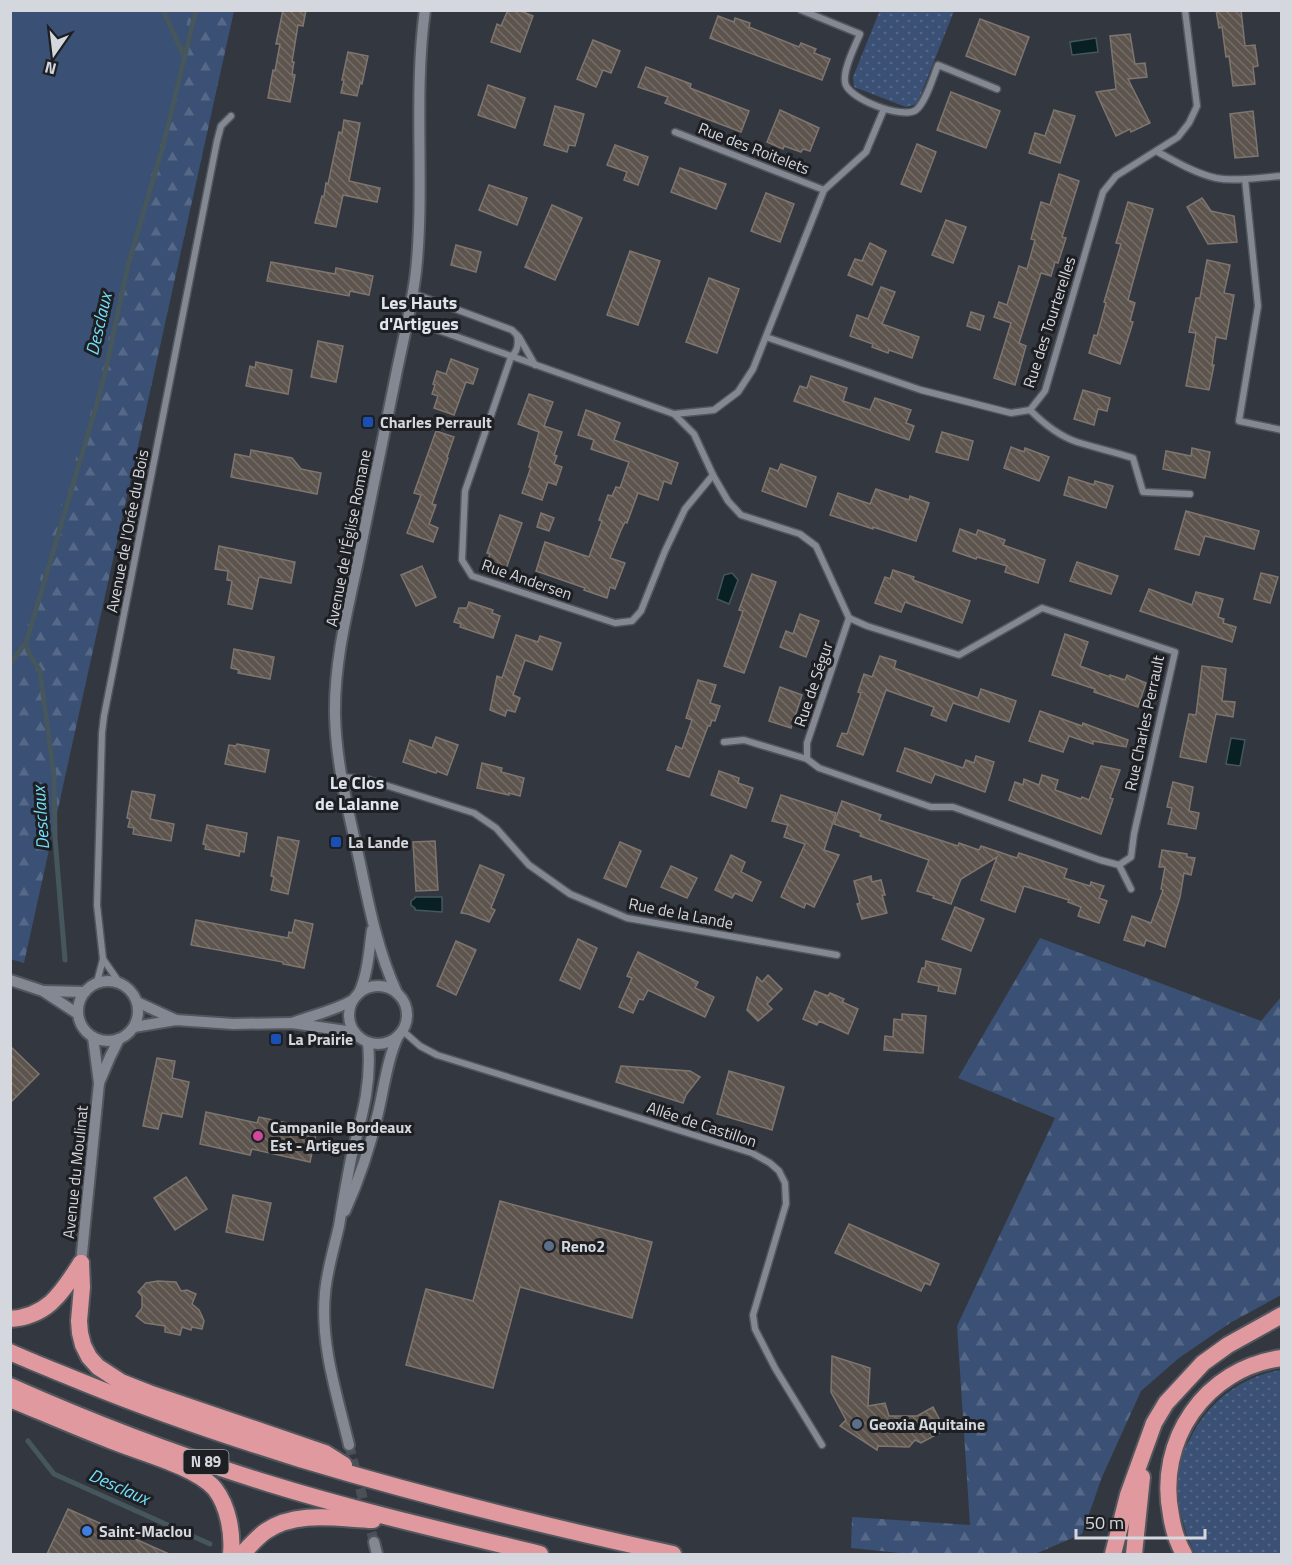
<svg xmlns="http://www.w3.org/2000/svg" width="1292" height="1565" font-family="'Titillium Web',sans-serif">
<defs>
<pattern id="grass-dots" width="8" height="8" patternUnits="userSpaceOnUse" patternTransform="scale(1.5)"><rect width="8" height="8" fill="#3a5074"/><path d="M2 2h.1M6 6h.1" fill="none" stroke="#566887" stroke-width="1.8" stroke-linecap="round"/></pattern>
<pattern id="forest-firs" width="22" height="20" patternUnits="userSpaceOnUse" patternTransform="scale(1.5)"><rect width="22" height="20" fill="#3a5074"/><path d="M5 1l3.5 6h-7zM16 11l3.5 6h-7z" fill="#566887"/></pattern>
<pattern id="building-back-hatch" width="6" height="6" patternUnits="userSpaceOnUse" patternTransform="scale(1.5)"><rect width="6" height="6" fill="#5d544e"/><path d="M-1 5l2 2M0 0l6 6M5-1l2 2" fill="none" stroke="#736c67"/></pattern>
</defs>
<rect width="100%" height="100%" fill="#333840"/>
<g fill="url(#grass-dots)">
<polygon points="880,10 954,11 917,104 906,107 854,87 853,77"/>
<path d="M1281 1370V1554H1195C1181 1525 1174 1493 1180 1460 1182 1453 1186 1446 1190 1439 1208 1402 1240 1377 1281 1370Z"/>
</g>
<g fill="url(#forest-firs)">
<polygon points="53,11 234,11 24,963 10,959 10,61"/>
<polygon points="1040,938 1261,1021 1281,997 1281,1295 1230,1323 1179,1358 1141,1391 1102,1477 1082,1534 1035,1554 910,1554 851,1548 852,1517 970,1525 957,1326 1055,1118 958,1078"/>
</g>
<polygon fill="#3a5074" points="11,10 191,11 187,22 183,57 173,99 161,142 147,183 139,226 127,259 93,406 60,507 23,641 11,658"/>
<g fill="#081f24" stroke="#45565c" stroke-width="1.5">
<polygon points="1096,38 1098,52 1072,55 1070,42"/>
<polygon points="732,573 738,580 729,604 717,599 724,575"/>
<polygon points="1231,738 1245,740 1240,766 1226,764"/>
<polygon points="415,897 442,897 442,912 415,910 415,908 411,905 411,901 415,898"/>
</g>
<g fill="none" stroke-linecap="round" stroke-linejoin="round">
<g stroke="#45565c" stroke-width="5">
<polyline points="163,10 185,58"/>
<path d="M26 643C27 654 35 661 40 671L54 776 55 838 65 960"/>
<polyline points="10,665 22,647 26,643 96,407 105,373 128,265 163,146 196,10"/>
<polyline points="28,1441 54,1474 210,1544"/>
</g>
</g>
<g fill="url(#building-back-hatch)" stroke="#7f756f" stroke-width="1.5">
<polygon points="283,10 306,10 303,26 298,25 292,62 294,62 292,74 295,75 290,102 268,98 273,70 275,71 280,44 276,44"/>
<polygon points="508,10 518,10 533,16 520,52 491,42 497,24 501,26"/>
<polygon points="1216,10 1241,10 1245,46 1255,45 1258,66 1253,67 1255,84 1233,86 1229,56 1226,57 1222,27 1219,28"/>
<polygon points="718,16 734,22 735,18 750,23 749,27 799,47 801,43 816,49 814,53 830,59 822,80 710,38"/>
<polygon points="980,19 1029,37 1015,75 966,56"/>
<polygon points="1130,34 1135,64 1145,63 1147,77 1128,79 1150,123 1131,132 1130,129 1116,136 1096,92 1116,89 1110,36"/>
<polygon points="593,40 620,51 611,73 603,70 596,87 577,79"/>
<polygon points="348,52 368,56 362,84 360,83 357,96 341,93 344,80 342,80"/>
<polygon points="646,67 691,84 690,88 749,111 741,132 665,103 668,97 638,87"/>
<polygon points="488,85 525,98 515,128 478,115"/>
<polygon points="951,92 1000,111 986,148 937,130"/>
<polygon points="555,106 584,114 575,146 569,145 567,152 544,145"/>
<polygon points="780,110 819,128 810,151 803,149 801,152 784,146 783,149 767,142"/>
<polygon points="1054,110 1075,116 1060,163 1029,153 1035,133 1045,136"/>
<polygon points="1253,111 1258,156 1235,158 1230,114"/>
<polygon points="344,120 360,123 349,181 380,188 377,202 343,195 336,227 315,223 322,196 324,196 326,183 328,184 339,132 342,133"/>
<polygon points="917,144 936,152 921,192 901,184"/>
<polygon points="615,145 648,157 638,185 624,180 627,172 607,165"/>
<polygon points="680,168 726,184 716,209 671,192"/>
<polygon points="1059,174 1079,181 1062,237 1066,238 1058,263 1055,262 1051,276 1041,273 1019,343 1026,346 1015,385 994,378 1011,323 994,317 999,302 1007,305 1019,266 1027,269 1035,240 1031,239 1041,202 1050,205"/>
<polygon points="489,185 527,198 517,225 479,210"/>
<polygon points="766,193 794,204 780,242 751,231"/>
<polygon points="1202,198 1211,211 1234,216 1237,242 1208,244 1187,207"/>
<polygon points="1128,202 1153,209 1128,300 1135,303 1130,321 1133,322 1120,364 1089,353 1094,335 1097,336 1106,303 1104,302 1121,244 1116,243"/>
<polygon points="552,205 582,218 555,280 525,267"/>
<polygon points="946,220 966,227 953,263 932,255"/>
<polygon points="870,243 886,251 872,285 848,275 855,259 862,261"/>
<polygon points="456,245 481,252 476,272 451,265"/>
<polygon points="630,251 660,261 638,325 607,315"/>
<polygon points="1207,260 1230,265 1224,293 1234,295 1226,339 1216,337 1212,365 1214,365 1209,390 1186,386 1196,333 1189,332 1196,298 1200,298"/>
<polygon points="271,262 335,274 336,268 373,276 369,295 350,291 349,296 267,281"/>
<polygon points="709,278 739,289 717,353 686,342"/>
<polygon points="881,287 895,292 882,324 919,337 912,358 889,350 888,353 872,347 873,344 850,336 857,315 868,319"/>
<polygon points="971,312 984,316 980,330 967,326"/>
<polygon points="318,341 343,346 336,382 311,377"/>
<polygon points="451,359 478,369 473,384 466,382 454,415 434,408 438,396 432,394 435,385 433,384 437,371 446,374"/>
<polygon points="256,362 292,370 288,394 246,386 250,366 255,368"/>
<polygon points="811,376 847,388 843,401 870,410 875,398 911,410 906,423 914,426 909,440 794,401 800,386 807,388"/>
<polygon points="1083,390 1110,398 1107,411 1098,409 1094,425 1074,419"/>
<polygon points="529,394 553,402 544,426 562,432 554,455 557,456 554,464 562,467 556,485 548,482 542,500 522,493 531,467 529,467 539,432 518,424"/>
<polygon points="586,410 620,423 614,440 678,463 671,484 664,481 658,500 638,493 627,523 625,522 621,530 610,558 625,563 615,589 610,587 607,598 584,590 585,588 536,571 545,542 589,557 602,521 599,520 608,495 612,496 616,487 620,488 629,462 591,449 594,440 578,435"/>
<polygon points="436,431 454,437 447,457 448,458 432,504 436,505 429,524 438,528 433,542 407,533 421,495 414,493"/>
<polygon points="942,432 973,441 968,460 936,452"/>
<polygon points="1011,447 1024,452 1025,448 1049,457 1039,481 1004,468"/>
<polygon points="1192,448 1210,452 1205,478 1163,469 1166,451 1191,456"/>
<polygon points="251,450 292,458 301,469 321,473 317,494 231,477 235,454 250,457"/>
<polygon points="781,464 816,477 806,507 762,491 770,468 778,471"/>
<polygon points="1069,477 1094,485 1095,481 1113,486 1106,508 1064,495"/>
<polygon points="876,489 909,500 910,496 929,503 916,541 873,527 873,529 830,515 838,493 870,504"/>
<polygon points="1186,511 1259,531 1254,549 1205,536 1199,555 1175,549"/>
<polygon points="541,513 554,518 549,531 537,527"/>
<polygon points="500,515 522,523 506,569 487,562 490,554 487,553"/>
<polygon points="960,529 976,535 978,530 1005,540 1003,545 1045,560 1038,583 1005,572 1007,566 977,557 976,559 953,551"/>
<polygon points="219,546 295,562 291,583 259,577 252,609 228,604 232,581 227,580 228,571 215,569"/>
<polygon points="1077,562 1118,576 1111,594 1070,581"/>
<polygon points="422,566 436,597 416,606 401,575"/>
<polygon points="893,570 914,577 913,580 970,601 962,623 905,602 901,612 875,603 885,577 890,579"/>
<polygon points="1261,573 1278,577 1270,603 1254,599"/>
<polygon points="752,574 776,582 744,673 724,666 743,611 739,610"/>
<polygon points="1149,589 1192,605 1196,592 1223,599 1218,617 1224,619 1223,623 1236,627 1232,642 1140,611"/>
<polygon points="469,602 493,610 492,613 500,616 493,638 460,627 461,624 454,622 459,608 467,608"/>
<polygon points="800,614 819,621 806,657 780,647 786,631 793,634"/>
<polygon points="1065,634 1088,642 1080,666 1110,677 1110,675 1125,680 1127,675 1146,683 1138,707 1094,692 1095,689 1052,675"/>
<polygon points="516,635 538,642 540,636 561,643 552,670 525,660 513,695 520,698 515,712 507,710 505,716 490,710 497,676 502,678"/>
<polygon points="234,649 274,657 270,679 238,673 239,670 231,668"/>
<polygon points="880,656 896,661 894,668 978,698 981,689 1016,701 1009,722 953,703 946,721 931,715 934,707 886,690 863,755 837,746 842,733 847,734 861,693 858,692 864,674 872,677"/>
<polygon points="1202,666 1226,669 1222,701 1235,702 1233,717 1216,714 1206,762 1180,757 1189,714 1196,715"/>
<polygon points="698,680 716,685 710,703 720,706 715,721 712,720 710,726 708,726 689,777 667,770 676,746 682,749 692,720 686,718"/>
<polygon points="780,687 802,695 791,728 769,721"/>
<polygon points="1040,711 1082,726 1083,723 1128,740 1126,747 1093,741 1093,744 1069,736 1063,752 1029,741"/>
<polygon points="436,737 458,745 447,775 437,771 436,773 403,762 410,740 432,748"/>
<polygon points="237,744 269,750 265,772 225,764 229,745 236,746"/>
<polygon points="905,748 963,768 966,760 974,763 976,756 994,762 985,792 935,774 931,783 897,771"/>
<polygon points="482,763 502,768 501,772 524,778 520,796 509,793 509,795 477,788"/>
<polygon points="1101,766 1120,770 1110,798 1113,799 1101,834 1009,800 1015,782 1023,785 1024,779 1039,785 1042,775 1058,780 1055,790 1081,799 1082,797 1089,800"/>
<polygon points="719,771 739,778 738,783 753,788 746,808 711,795"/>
<polygon points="1173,782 1193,787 1189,811 1199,813 1196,829 1168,824 1172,808 1167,807"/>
<polygon points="132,791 155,795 150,819 174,824 171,841 133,834 134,828 128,827 130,819 127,818"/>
<polygon points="781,795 836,813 824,850 839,855 814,907 806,903 804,908 781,897 805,844 784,837 788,825 772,821"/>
<polygon points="842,801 881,815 879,820 915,832 958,846 959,843 979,850 981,846 1017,858 1019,853 1067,869 1064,878 1090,886 1091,882 1104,886 1099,898 1107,901 1099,923 1078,916 1081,907 1068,902 1069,900 1024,886 1015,912 981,900 997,857 961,879 951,904 933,898 934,896 917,891 929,860 860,836 861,833 834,824"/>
<polygon points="207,825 247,833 244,852 240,851 239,856 205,849 206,845 203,844"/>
<polygon points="278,837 299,841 288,894 271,890 274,877 271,876"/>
<polygon points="435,841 438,890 416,891 413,842"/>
<polygon points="620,842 641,851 626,887 604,878"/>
<polygon points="1162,850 1187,854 1187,857 1195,858 1191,875 1184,873 1180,897 1165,947 1146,940 1144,946 1124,940 1132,916 1151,923 1163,890 1161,889 1165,867 1159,867"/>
<polygon points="731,855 745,862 741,872 761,882 752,901 735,893 732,898 715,890"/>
<polygon points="480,865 504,875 491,908 495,910 489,922 468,914 461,913"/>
<polygon points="671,866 697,878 687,898 661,887"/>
<polygon points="871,876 872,882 881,880 885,895 882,895 887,913 862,919 857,904 860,903 854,881"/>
<polygon points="955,907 984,919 971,951 942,939"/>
<polygon points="196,920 288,938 289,932 292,933 295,920 313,924 304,968 283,964 283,962 191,945"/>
<polygon points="578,939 597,948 580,989 560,980"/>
<polygon points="456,941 476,950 456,995 437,986"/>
<polygon points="638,952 698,982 695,988 714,997 705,1017 648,990 643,1000 639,999 633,1013 619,1007 632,978 627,976"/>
<polygon points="926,961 961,969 955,994 938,991 939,986 918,982 922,968 925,968"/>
<polygon points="768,975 782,989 767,1004 772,1009 758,1021 747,1010 757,977 762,982"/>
<polygon points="815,991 828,996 830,993 844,999 842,1002 858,1009 848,1034 819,1021 817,1025 803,1019"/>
<polygon points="902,1014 926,1016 923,1053 884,1050 885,1036 893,1037 894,1019 902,1020"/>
<polygon points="10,1046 39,1074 10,1103"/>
<polygon points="157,1058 175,1061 172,1078 189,1082 182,1117 162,1113 158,1129 143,1126"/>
<polygon points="621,1066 690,1071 700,1077 686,1095 683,1103 616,1082"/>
<polygon points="729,1071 784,1087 772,1130 717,1114"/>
<polygon points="206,1112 257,1123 259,1117 317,1129 310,1162 252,1149 250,1155 200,1144"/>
<polygon points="186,1177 207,1209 175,1230 154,1198"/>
<polygon points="233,1195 271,1203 263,1240 226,1232"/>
<polygon points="500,1201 652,1242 632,1318 520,1287 493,1388 406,1365 426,1289 473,1301"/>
<polygon points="849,1224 939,1264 930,1285 925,1283 921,1291 835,1253"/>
<polygon points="158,1281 176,1282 181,1291 187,1290 196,1294 192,1304 199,1310 202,1316 204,1321 202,1329 192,1327 191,1330 182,1327 180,1335 165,1332 165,1326 145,1323 136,1316 142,1308 142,1296 138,1292 146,1283"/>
<polygon points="832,1356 870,1368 868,1406 885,1403 889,1416 917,1416 933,1407 945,1430 921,1443 915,1440 909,1447 878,1446 877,1450 840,1426 846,1420 831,1392"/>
<polygon points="68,1509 169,1554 47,1554"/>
</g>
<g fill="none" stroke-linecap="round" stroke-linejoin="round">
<polyline stroke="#4b5058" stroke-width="10" stroke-dasharray="10 5" stroke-linecap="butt" points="349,1445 374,1542"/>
<defs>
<g id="minor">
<path d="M801 10 860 34C855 46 843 69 845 82 846 98 903 120 916 110 926 102 933 77 938 65L997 89"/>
<polyline points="675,132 824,190"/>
<path d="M1156 151C1175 161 1194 173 1216 178 1236 182 1261 177 1282 176"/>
<polyline points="1245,179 1258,306 1239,421 1282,430"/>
<polyline points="412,293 512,330 519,337 535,365"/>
<polyline points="407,319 674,414 694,434 713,475 728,501 741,515 800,534 816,546 849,618 867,626 959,655 1042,608 1175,652 1134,834 1131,857 1119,865 1100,860 953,807 931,807 819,768 807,759 744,740 724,742"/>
<path d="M517 335C519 344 518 351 511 357L465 491 462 560 472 576 615 623 632 621 641 611 665 551 685 509 713 475"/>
<polyline points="766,337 921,390 1011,413 1030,410 1045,391 1103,192 1116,176 1178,137 1189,123 1197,106 1185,10"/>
<path d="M1030 410C1043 423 1059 436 1077 442 1096 448 1115 452 1133 458L1143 492 1190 494"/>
<polyline points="674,414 714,410 738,392 753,369 824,190 866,152 884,109"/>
<polyline points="807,759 807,743 849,618"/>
<polyline points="341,777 366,779 474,813 496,828 529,865 570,894 627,918 837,955"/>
<polyline points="1119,865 1131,889"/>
<polyline points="103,959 119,982"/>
<polyline points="97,982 103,959 97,905 102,733 104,716 217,141 221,126 231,116"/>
<polyline points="403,1031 420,1046 437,1055 752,1153 770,1163 779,1171 785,1183 786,1204 753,1315 755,1329 775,1368 822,1445"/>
</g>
<g id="tertiary">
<polyline points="10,980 43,991 78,1014"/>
<circle cx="108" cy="1011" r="30"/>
<circle cx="378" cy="1015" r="29"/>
<polyline points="44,991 85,992"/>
<path d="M359 993C368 973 369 951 372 930"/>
<path d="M397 993C378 952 369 907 360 863 349 814 336 765 335 715 334 663 347 612 358 561 370 501 383 440 395 380 402 344 412 307 416 271 425 185 413 97 425 10"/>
<polyline points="137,1002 176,1020"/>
<path d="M292 1023C313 1015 334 1011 353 1000"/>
<polyline points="134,1027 176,1020 233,1024 292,1023 346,1031 359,1037"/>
<polyline points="99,1083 110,1057 119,1039"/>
<path d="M345 1211C359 1180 370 1147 378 1113 384 1088 387 1060 398 1036"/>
<polyline points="81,1263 99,1083 93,1037"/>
<path d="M349 1445C337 1395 320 1344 325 1293 327 1270 334 1248 339 1226 343 1202 347 1178 352 1154 362 1116 372 1083 368 1043"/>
<polyline points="374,1542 377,1554"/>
</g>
<g id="trunk">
<polyline points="81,1263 82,1287 79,1321 80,1333 83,1345 89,1357 98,1367 121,1382 149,1393 325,1453 344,1465"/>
<path d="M10 1319C49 1316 62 1292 81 1263"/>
<path d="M10 1352C34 1363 58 1372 82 1382 153 1411 226 1436 300 1459 423 1496 548 1527 673 1554"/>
<path d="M10 1386C93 1423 180 1456 267 1483 357 1511 449 1532 540 1554"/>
<path d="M10 1399C44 1413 78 1428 112 1441 139 1452 197 1467 215 1489 228 1506 233 1533 231 1554"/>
<path d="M242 1554C250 1546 257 1537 266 1531 297 1510 339 1519 373 1520"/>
<polyline points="1113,1554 1128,1495 1154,1423 1166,1403 1203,1363 1228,1345 1282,1315"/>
<polyline points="1134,1554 1142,1477"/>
<path d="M1184 1554C1177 1542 1173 1529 1171 1515 1156 1441 1205 1368 1282 1358"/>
</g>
</defs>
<use href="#minor" stroke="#52565d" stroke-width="9"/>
<use href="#tertiary" stroke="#52565d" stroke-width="14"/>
<use href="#trunk" stroke="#52565d" stroke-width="20"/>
<use href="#minor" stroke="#838892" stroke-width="6"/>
<use href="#tertiary" stroke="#838892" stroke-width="10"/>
<use href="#trunk" stroke="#e0999e" stroke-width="16"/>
</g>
<g fill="#1a4fb4" stroke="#1d1f23" stroke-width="2">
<rect x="362" y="416" width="12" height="12" rx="3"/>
<rect x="330" y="836" width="12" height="12" rx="3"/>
<rect x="270" y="1033" width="12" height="12" rx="3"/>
</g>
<circle fill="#d1479c" stroke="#1d1f23" stroke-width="2" cx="258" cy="1136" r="6"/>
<g fill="#5c6f8a" stroke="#1d1f23" stroke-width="2">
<circle cx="549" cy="1246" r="6"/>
<circle cx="857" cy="1424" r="6"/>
</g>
<circle fill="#3f7fe0" stroke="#1d1f23" stroke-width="2" cx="87" cy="1531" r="6"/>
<g text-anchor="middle" stroke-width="6" stroke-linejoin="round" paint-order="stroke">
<rect fill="#1d1f23" stroke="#9da0a5" stroke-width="1.5" x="183.5" y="1450" width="45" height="24" rx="4.5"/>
<g font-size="15" font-weight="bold" fill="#d4d7dd">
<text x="206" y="1467">N 89</text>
</g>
<g font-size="16" fill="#d4d7dd" stroke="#1d1f23">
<text transform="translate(754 148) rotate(21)" y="6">Rue des Roitelets</text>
<text transform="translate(1049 322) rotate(-72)" y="6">Rue des Tourterelles</text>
<text transform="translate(127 531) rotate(-79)" y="6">Avenue de l'Orée du Bois</text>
<text transform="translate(348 538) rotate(-79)" y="6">Avenue de l'Église Romane</text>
<text transform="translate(527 579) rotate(19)" y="6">Rue Andersen</text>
<text transform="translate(813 684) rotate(-71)" y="6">Rue de Ségur</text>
<text transform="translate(1144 723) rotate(-78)" y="6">Rue Charles Perrault</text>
<text transform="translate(681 913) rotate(11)" y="6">Rue de la Lande</text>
<text transform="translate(702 1124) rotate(18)" y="6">Allée de Castillon</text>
<text transform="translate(75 1172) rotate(-84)" y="6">Avenue du Moulinat</text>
</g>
<g font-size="16" font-weight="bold" fill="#d4d7dd" stroke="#1d1f23" text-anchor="start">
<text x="380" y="428">Charles Perrault</text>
<text x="348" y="848">La Lande</text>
<text x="288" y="1045">La Prairie</text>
<text x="270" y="1133">Campanile Bordeaux<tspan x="270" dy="18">Est - Artigues</tspan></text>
<text x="561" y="1252">Reno2</text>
<text x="869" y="1430">Geoxia Aquitaine</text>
<text x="99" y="1537">Saint-Maclou</text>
</g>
<g font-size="18" font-weight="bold" fill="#dee5ef" stroke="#1d1f23">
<text x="419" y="309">Les Hauts<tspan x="419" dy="21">d'Artigues</tspan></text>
<text x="357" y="789">Le Clos<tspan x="357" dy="21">de Lalanne</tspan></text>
</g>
<g font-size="18" font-style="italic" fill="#74dffa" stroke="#1d1f23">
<text transform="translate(99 324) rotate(-77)" y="6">Desclaux</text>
<text transform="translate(41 818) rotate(-94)" y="6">Desclaux</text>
<text transform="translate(119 1487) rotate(24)" y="6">Desclaux</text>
</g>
</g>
<rect width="1292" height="1565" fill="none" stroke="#d4d7dd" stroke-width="24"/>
<g transform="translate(54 54) rotate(194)" stroke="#1d1f23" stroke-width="4.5" paint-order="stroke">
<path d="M0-4.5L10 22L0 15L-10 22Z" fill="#d4d7dd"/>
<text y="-9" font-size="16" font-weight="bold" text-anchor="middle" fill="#d4d7dd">N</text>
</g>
<path d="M1076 1529v9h129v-9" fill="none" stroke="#d4d7dd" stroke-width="3"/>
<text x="1085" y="1529" font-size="18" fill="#d4d7dd" stroke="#1d1f23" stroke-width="4.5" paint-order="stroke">50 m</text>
</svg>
